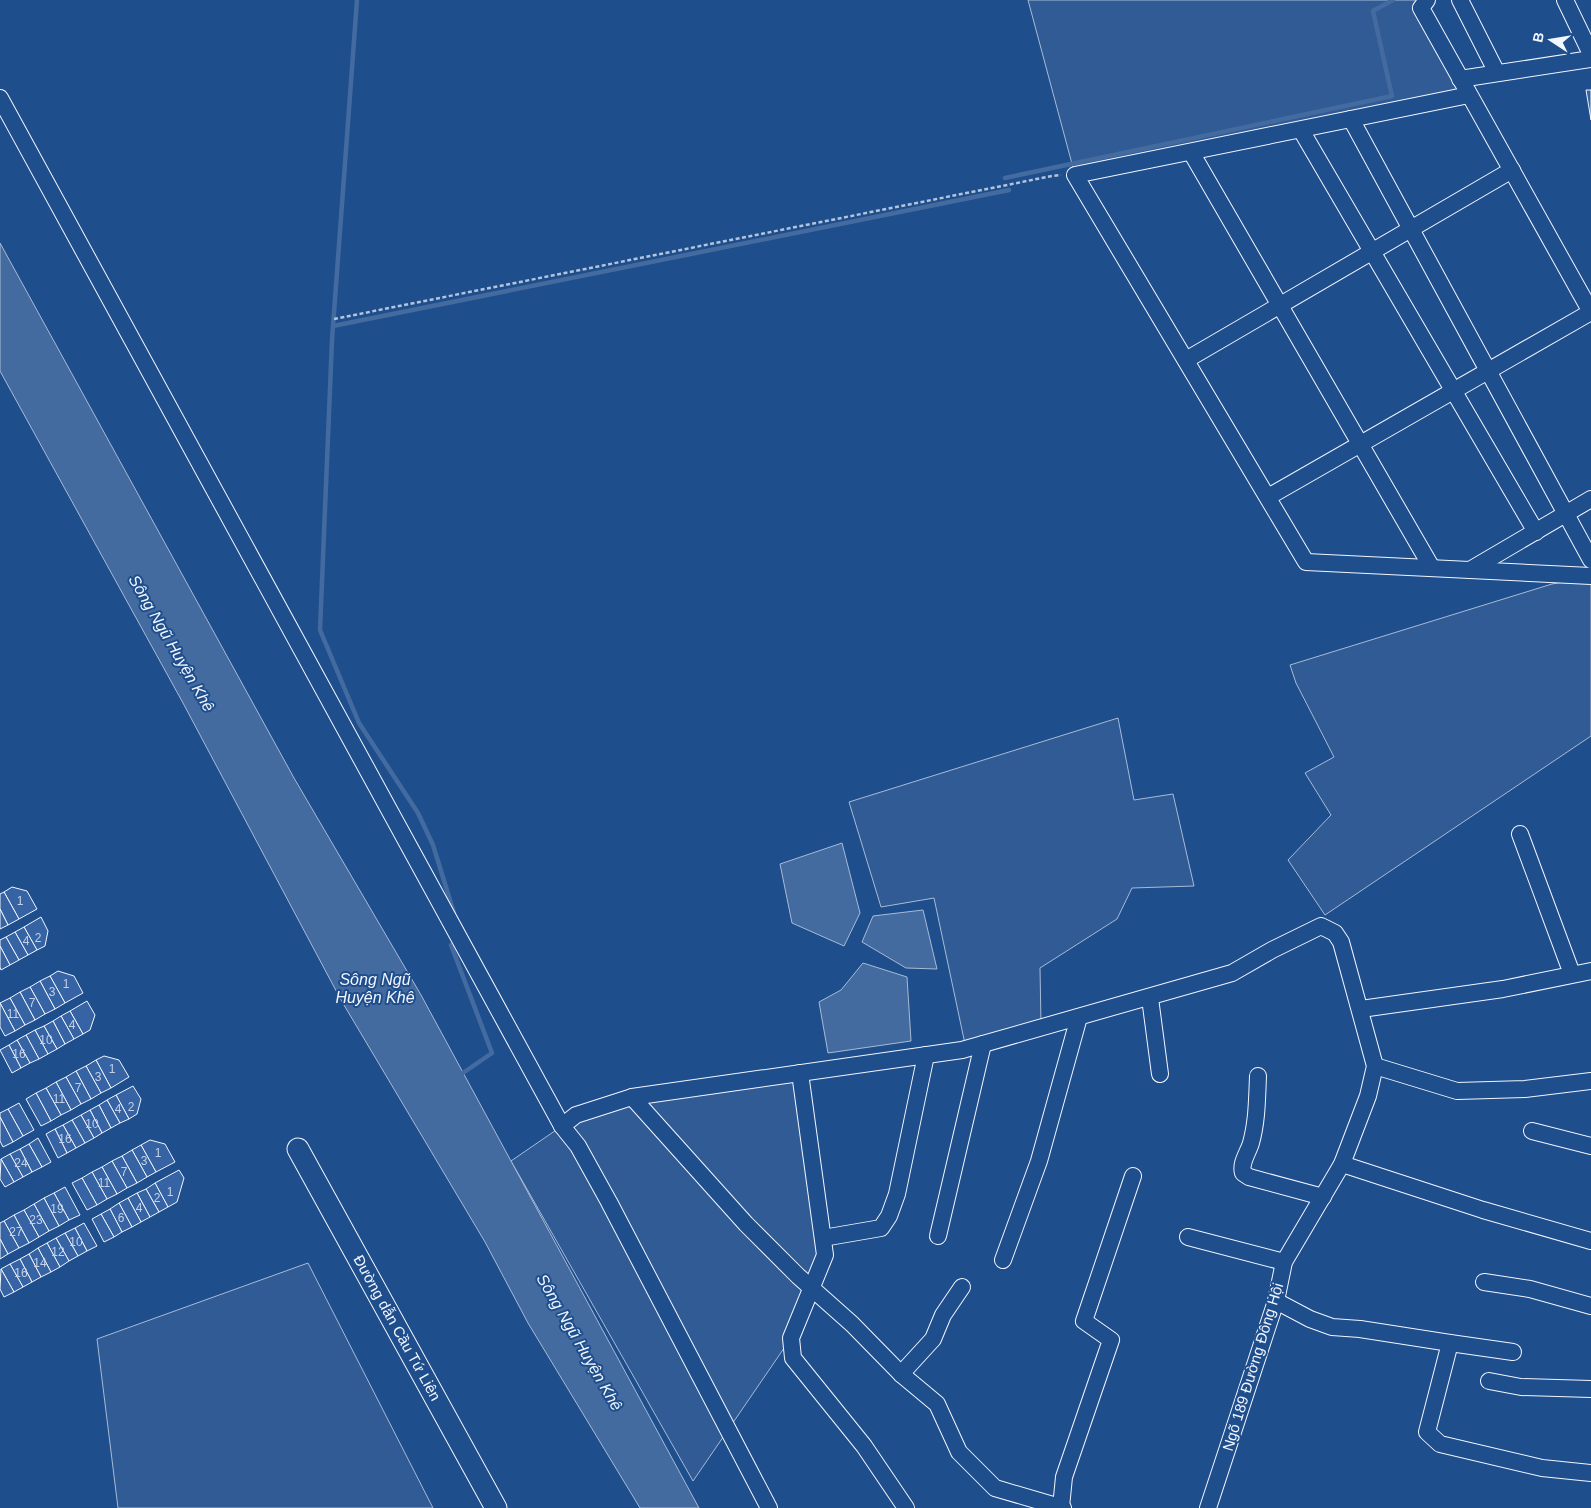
<svg xmlns="http://www.w3.org/2000/svg" width="1591" height="1508" font-family="Helvetica,sans-serif">
<rect width="100%" height="100%" fill="#1f4e8c"/>
<g fill="#305b95" stroke="#a8bbd7">
<polygon points="1028,0 1419,0 1469,95 1075,175"/>
<polygon points="1591,577 1591,736 1325,915 1288,860 1331,815 1305,773 1334,757 1296,683 1290,665 1552,584"/>
<polygon points="1118,718 1134,800 1173,794 1194,886 1132,888 1117,919 1040,968 1041,1024 965,1044 934,898 881,907 849,802"/>
<polygon points="800,1073 823,1238 791,1338 693,1481 511,1161 562,1126 632,1097"/>
<polygon points="308,1263 433,1508 118,1508 97,1339"/>
</g>
<g fill="#446ba0" stroke="#a8bbd7">
<polygon points="0,243 294,778 421,995 699,1508 640,1508 528,1323 485,1242 341,1000 183,703 0,371"/>
<polygon points="842,843 860,913 844,946 792,923 780,864"/>
<polygon points="923,910 937,969 906,968 862,942 873,916"/>
<polygon points="863,963 907,977 911,1041 828,1053 819,1002 841,990"/>
</g>
<g fill="none" stroke-linecap="round" stroke-linejoin="round">
<g stroke="#446ba0" stroke-width="4.5">
<polyline points="357,0 332,340 320,630 359,723 418,813 433,845 454,913"/>
<polyline points="1005,178 1392,96 1373,11 1393,0"/>
<polyline points="333,326 1009,190"/>
<polyline points="451,945 492,1053 460,1075"/>
</g>
</g>
<g fill="#3563a3" stroke="#f2f6ff">
<polygon points="1586,90 1591,90 1591,120"/>
<polygon points="12,887 27,891 37,909 19,919 4,892"/>
<polygon points="4,892 19,919 8,925 0,909 0,894"/>
<polygon points="0,909 8,925 0,929"/>
<polygon points="41,917 48,931 45,946 37,950 24,927"/>
<polygon points="24,927 37,950 28,955 15,932"/>
<polygon points="15,932 28,955 19,960 6,937"/>
<polygon points="6,937 19,960 10,965 0,946 0,940"/>
<polygon points="0,946 10,965 1,970 0,967"/>
<polygon points="58,971 74,976 83,993 65,1003 50,976"/>
<polygon points="50,976 65,1003 55,1009 40,981"/>
<polygon points="40,981 55,1009 45,1014 30,987"/>
<polygon points="30,987 45,1014 35,1020 20,992"/>
<polygon points="20,992 35,1020 25,1025 10,998"/>
<polygon points="10,998 25,1025 15,1031 0,1003"/>
<polygon points="87,1001 95,1015 90,1030 83,1034 70,1011"/>
<polygon points="0,1003 15,1031 5,1036 0,1027"/>
<polygon points="70,1011 83,1034 74,1039 61,1016"/>
<polygon points="61,1016 74,1039 65,1044 53,1021"/>
<polygon points="53,1021 65,1044 57,1049 44,1026"/>
<polygon points="44,1026 57,1049 48,1054 35,1030"/>
<polygon points="35,1030 48,1054 39,1059 26,1035"/>
<polygon points="26,1035 39,1059 30,1063 17,1040"/>
<polygon points="17,1040 30,1063 21,1068 9,1045"/>
<polygon points="9,1045 21,1068 12,1073 0,1050"/>
<polygon points="104,1056 119,1060 129,1077 111,1088 96,1060"/>
<polygon points="96,1060 111,1088 101,1093 86,1066"/>
<polygon points="86,1066 101,1093 91,1099 76,1071"/>
<polygon points="76,1071 91,1099 81,1104 66,1077"/>
<polygon points="66,1077 81,1104 71,1110 56,1082"/>
<polygon points="56,1082 71,1110 61,1115 46,1088"/>
<polygon points="133,1086 141,1099 137,1114 129,1119 116,1095"/>
<polygon points="46,1088 61,1115 51,1121 36,1093"/>
<polygon points="36,1093 51,1121 41,1126 26,1099"/>
<polygon points="116,1095 129,1119 120,1123 107,1100"/>
<polygon points="107,1100 120,1123 111,1128 99,1105"/>
<polygon points="19,1103 34,1130 23,1136 8,1109"/>
<polygon points="99,1105 111,1128 102,1133 90,1110"/>
<polygon points="8,1109 23,1136 13,1142 0,1117 0,1113"/>
<polygon points="90,1110 102,1133 94,1138 81,1115"/>
<polygon points="81,1115 94,1138 85,1143 72,1120"/>
<polygon points="0,1117 13,1142 3,1147 0,1141"/>
<polygon points="72,1120 85,1143 76,1148 63,1125"/>
<polygon points="63,1125 76,1148 67,1153 55,1129"/>
<polygon points="55,1129 67,1153 58,1158 46,1134"/>
<polygon points="38,1138 51,1162 42,1167 29,1144"/>
<polygon points="150,1140 165,1144 175,1162 156,1172 141,1145"/>
<polygon points="29,1144 42,1167 32,1172 20,1149"/>
<polygon points="141,1145 156,1172 147,1177 132,1150"/>
<polygon points="20,1149 32,1172 23,1177 10,1154"/>
<polygon points="132,1150 147,1177 137,1183 122,1156"/>
<polygon points="10,1154 23,1177 14,1182 1,1159"/>
<polygon points="122,1156 137,1183 127,1188 112,1161"/>
<polygon points="1,1159 14,1182 5,1187 0,1179"/>
<polygon points="112,1161 127,1188 117,1194 102,1167"/>
<polygon points="102,1167 117,1194 107,1199 92,1172"/>
<polygon points="179,1170 184,1178 177,1202 168,1207 155,1183"/>
<polygon points="92,1172 107,1199 97,1205 82,1178"/>
<polygon points="82,1178 97,1205 87,1210 72,1183"/>
<polygon points="155,1183 168,1207 159,1212 146,1189"/>
<polygon points="65,1187 80,1215 69,1220 54,1193"/>
<polygon points="146,1189 159,1212 150,1217 137,1193"/>
<polygon points="54,1193 69,1220 59,1226 44,1198"/>
<polygon points="137,1193 150,1217 141,1222 128,1198"/>
<polygon points="44,1198 59,1226 49,1231 34,1204"/>
<polygon points="128,1198 141,1222 132,1227 119,1203"/>
<polygon points="119,1203 132,1227 122,1232 110,1209"/>
<polygon points="34,1204 49,1231 39,1237 24,1210"/>
<polygon points="110,1209 122,1232 114,1237 101,1214"/>
<polygon points="24,1210 39,1237 29,1243 14,1215"/>
<polygon points="101,1214 114,1237 104,1242 92,1219"/>
<polygon points="14,1215 29,1243 19,1248 4,1221"/>
<polygon points="4,1221 19,1248 8,1254 0,1239 0,1223"/>
<polygon points="84,1223 97,1246 87,1251 75,1228"/>
<polygon points="75,1228 87,1251 78,1256 65,1233"/>
<polygon points="65,1233 78,1256 69,1261 56,1238"/>
<polygon points="56,1238 69,1261 60,1267 47,1243"/>
<polygon points="0,1239 8,1254 0,1259"/>
<polygon points="47,1243 60,1267 51,1272 38,1248"/>
<polygon points="38,1248 51,1272 41,1277 29,1254"/>
<polygon points="29,1254 41,1277 32,1282 20,1259"/>
<polygon points="20,1259 32,1282 23,1287 10,1264"/>
<polygon points="10,1264 23,1287 14,1292 1,1269"/>
<polygon points="1,1269 14,1292 4,1297 0,1289"/>
</g>
<g fill="none" stroke-linecap="round" stroke-linejoin="round">
<defs>
<g id="minor">
<polyline points="1427,0 1421,8 1591,312"/>
<polyline points="1460,0 1497,73"/>
<polyline points="1565,0 1591,54"/>
<polyline points="1460,79 1591,59"/>
<polyline points="1469,95 1075,175 1306,562 1591,576"/>
<polyline points="0,98 562,1126"/>
<polyline points="1351,119 1591,560"/>
<polyline points="1301,130 1536,532"/>
<polyline points="1191,152 1432,568"/>
<polyline points="1186,360 1512,170"/>
<polyline points="1268,497 1591,312"/>
<polyline points="1470,570 1591,499"/>
<polyline points="1520,834 1572,974"/>
<polyline points="1150,998 1160,1074"/>
<polyline points="1361,1009 1503,989 1591,971"/>
<polyline points="1375,1066 1457,1091 1525,1089 1591,1081"/>
<polyline points="800,1073 825,1255 791,1338 793,1358 864,1446 906,1508"/>
<path d="M1258 1076C1257 1100 1257 1121 1251 1143 1248 1153 1240 1163 1243 1173L1249 1177 1323 1197"/>
<polyline points="632,1097 746,1224 798,1276 852,1324 901,1374 937,1404 959,1452 995,1488 1063,1508"/>
<polyline points="1532,1131 1591,1146"/>
<polyline points="1342,1164 1483,1210 1591,1241"/>
<polyline points="938,1236 983,1044"/>
<polyline points="1188,1237 1284,1262"/>
<polyline points="823,1238 881,1228 889,1216 897,1194 926,1055"/>
<polyline points="1003,1260 1039,1161 1079,1017"/>
<polyline points="1484,1282 1530,1289 1591,1306"/>
<polyline points="1276,1301 1310,1319 1332,1327 1360,1329 1450,1343 1427,1432 1440,1444 1542,1468 1591,1473"/>
<polyline points="1450,1343 1513,1352"/>
<polyline points="901,1374 933,1339 943,1315 962,1287"/>
<polyline points="1489,1381 1521,1387 1591,1389"/>
<polyline points="1061,1507 1064,1477 1111,1340 1084,1321 1133,1176"/>
<polyline points="769,1508 609,1202 578,1146 562,1126 576,1115 632,1097 962,1050 1232,973 1272,950 1321,926 1335,933 1341,942 1375,1066 1368,1096 1342,1164 1284,1262 1276,1301 1208,1508"/>
</g>
<polyline id="major" points="298,1149 496,1508"/>
</defs>
<use href="#minor" stroke="#f2f6ff" stroke-width="18"/>
<use href="#major" stroke="#f2f6ff" stroke-width="23"/>
<polyline stroke="#b3c4dc" stroke-width="2.5" stroke-dasharray="4 2.5" stroke-linecap="butt" points="334,319 1052,176 1061,175"/>
<use href="#minor" stroke="#1f4e8c" stroke-width="16"/>
<use href="#major" stroke="#1f4e8c" stroke-width="21"/>
</g>
<g text-anchor="middle" stroke-width="4" stroke-linejoin="round" paint-order="stroke">
<g font-size="12" fill="#c3d1e8">
<text x="20" y="905">1</text>
<text x="38" y="942">2</text>
<text x="26" y="945">4</text>
<text x="66" y="988">1</text>
<text x="52" y="996">3</text>
<text x="32" y="1007">7</text>
<text x="13" y="1018">11</text>
<text x="72" y="1029">4</text>
<text x="46" y="1044">10</text>
<text x="19" y="1058">16</text>
<text x="112" y="1073">1</text>
<text x="98" y="1081">3</text>
<text x="78" y="1092">7</text>
<text x="59" y="1103">11</text>
<text x="131" y="1111">2</text>
<text x="118" y="1113">4</text>
<text x="92" y="1128">10</text>
<text x="65" y="1143">16</text>
<text x="158" y="1157">1</text>
<text x="144" y="1165">3</text>
<text x="21" y="1167">24</text>
<text x="124" y="1176">7</text>
<text x="104" y="1187">11</text>
<text x="170" y="1196">1</text>
<text x="157" y="1202">2</text>
<text x="139" y="1212">4</text>
<text x="57" y="1213">19</text>
<text x="121" y="1222">6</text>
<text x="36" y="1224">23</text>
<text x="16" y="1236">27</text>
<text x="76" y="1246">10</text>
<text x="58" y="1256">12</text>
<text x="40" y="1267">14</text>
<text x="21" y="1277">16</text>
</g>
<g font-size="15" fill="#f2f6ff" stroke="#1f4e8c">
<text transform="translate(397 1328) rotate(61)" y="5">Đường dẫn Cầu Tứ Liên</text>
<text transform="translate(1253 1367) rotate(-73)" y="5">Ngõ 189 Đường Đông Hội</text>
</g>
<g font-size="16" font-style="italic" fill="#f2f6ff" stroke="#1f4e8c">
<text transform="translate(172 643) rotate(60)" y="6">Sông Ngũ Huyện Khê</text>
<text x="375" y="985">Sông Ngũ<tspan x="375" dy="18">Huyện Khê</tspan></text>
<text transform="translate(580 1342) rotate(60)" y="6">Sông Ngũ Huyện Khê</text>
</g>
</g>
<g transform="translate(1551 40) rotate(282)" stroke="#1f4e8c" stroke-width="4" paint-order="stroke">
<path d="M0-4L9 19L0 12L-9 19Z" fill="#f2f6ff"/>
<text y="-8" font-size="14" font-weight="bold" text-anchor="middle" fill="#f2f6ff">B</text>
</g>
</svg>
